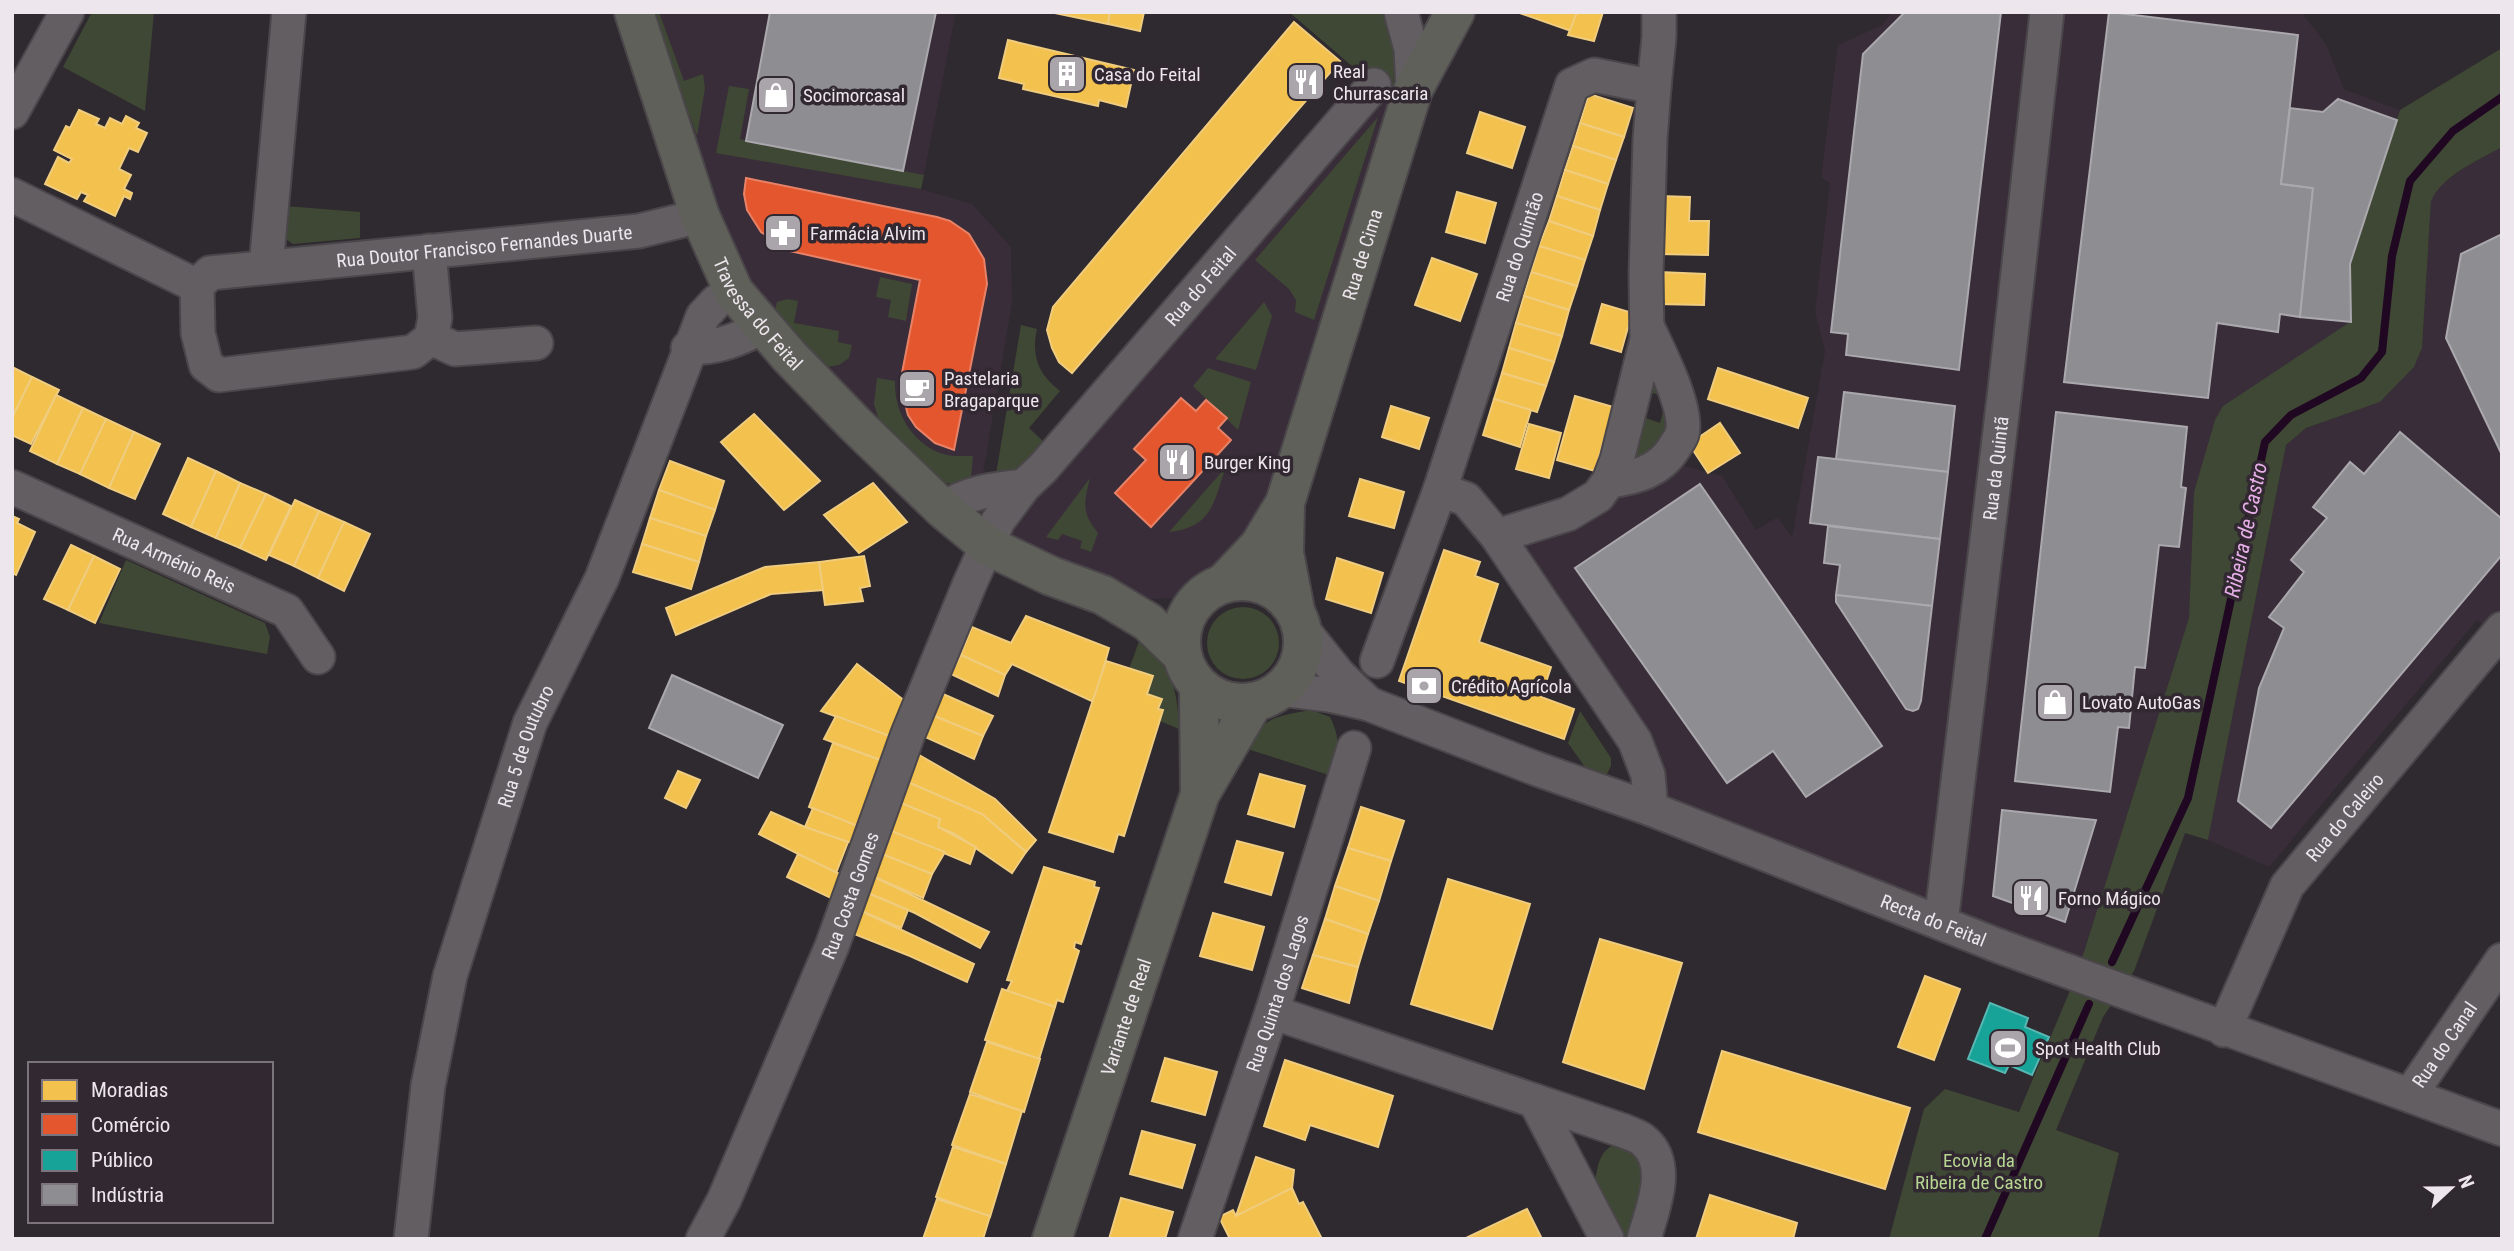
<svg xmlns="http://www.w3.org/2000/svg" width="2514" height="1251" font-family="'Roboto Condensed',sans-serif">
<rect width="100%" height="100%" fill="#2f2a2f"/>
<g fill="#392d39">
<polygon points="634,12 956,12 921,189 972,204 1011,247 1012,303 980,491 958,498 734,292"/>
<polygon points="1289,12 1411,49 1285,503 1211,587 1198,596 1158,599 1103,595 988,546 1374,84"/>
<polygon points="1892,12 2301,12 2326,44 2344,89 2400,110 2350,264 2351,322 2223,406 2194,492 2189,618 2077,974 1651,809 1648,775 1510,556 1533,525 1666,461 1722,476 1756,530 1778,517 1792,538 1825,351 1815,312 1830,183 1821,177 1838,45 1882,25"/>
<polygon points="2502,147 2502,639 2477,620 2269,867 2208,840 2286,445 2306,428 2380,402 2414,367 2422,348 2431,201 2436,189 2465,167"/>
</g>
<g fill="#3f4834">
<polygon points="92,12 154,12 145,111 63,67"/>
<polygon points="652,12 659,12 684,81 703,74 705,88 697,136"/>
<path d="M1289 12H1388C1397 43 1394 74 1392 106L1374 85Z"/>
<path d="M2502 48V147C2477 161 2443 175 2431 201L2422 348 2414 367 2380 402 2306 428 2286 445 2208 840 2185 833 2134 971 2103 1017 2056 1130 2119 1153 2098 1239H1889L1924 1109 1945 1089 2019 1112 2077 974 2189 618 2194 492 2215 420 2223 406 2350 322V264L2400 110Z"/>
<polygon points="729,86 749,89 740,139 924,175 921,189 716,153"/>
<polygon points="1378,117 1314,320 1295,312 1296,300 1289,289 1255,260"/>
<polygon points="285,206 360,212 360,238 293,244 283,237"/>
<polygon points="880,277 912,284 906,321 888,317 891,300 876,297"/>
<polygon points="787,299 798,301 794,323 839,331 838,342 852,345 849,358 839,365 827,367 815,364 774,314 777,302"/>
<polygon points="1264,302 1272,316 1256,370 1215,359"/>
<path d="M1021 325 1037 329C1031 356 1038 374 1060 391L1029 428 1046 444 1015 469 996 474Z"/>
<polygon points="1208,368 1251,382 1238,430 1193,386"/>
<polygon points="1656,370 1671,403 1668,447 1627,470 1643,417 1660,423 1667,398 1650,392"/>
<path d="M877 378 895 381C894 411 911 442 940 453 950 457 962 456 973 456L970 487 946 483 922 473 882 430 874 404Z"/>
<path d="M1226 467C1213 503 1213 527 1169 532Z"/>
<path d="M1090 478C1084 503 1081 512 1098 533L1091 552 1080 548 1082 541 1062 534 1058 540 1046 537Z"/>
<polygon points="126,560 265,623 270,637 267,654 99,623"/>
<circle cx="1243" cy="643" r="36"/>
<path d="M1141 636C1170 667 1178 687 1179 729L1160 721 1163 711 1158 709 1162 699 1147 694 1152 676 1129 669Z"/>
<path d="M1311 710 1330 717C1342 742 1338 750 1329 775L1241 747C1268 717 1272 717 1311 710Z"/>
<polygon points="1580,711 1611,758 1611,766 1607,774 1598,778 1587,770 1568,743"/>
<path d="M1619 1142 1636 1149 1647 1177 1627 1239 1595 1181C1599 1161 1599 1151 1619 1142Z"/>
</g>
<g fill="#f2c14e" stroke="#f0cc7e" stroke-width="2">
<polygon points="1050,12 1110,12 1108,24"/>
<polygon points="1110,12 1144,12 1140,31 1108,24"/>
<polygon points="1517,12 1577,12 1571,31"/>
<polygon points="1577,12 1603,12 1594,41 1568,35"/>
<polygon points="1294,22 1340,61 1072,373 1059,362 1052,348 1047,330 1053,307"/>
<polygon points="1008,40 1134,70 1126,107 1099,100 1098,106 1023,89 1024,84 999,78"/>
<polygon points="1589,94 1633,108 1624,137 1580,123"/>
<polygon points="79,110 99,119 96,124 105,128 110,118 122,124 126,116 139,123 136,128 147,133 138,152 129,148 119,169 131,175 124,189 132,193 130,199 124,196 115,216 84,201 88,195 81,192 77,199 45,184 58,157 69,163 72,159 54,150 66,126 70,128"/>
<polygon points="1480,112 1525,127 1512,168 1467,153"/>
<polygon points="1580,123 1624,137 1616,160 1573,146"/>
<polygon points="1573,146 1616,160 1608,184 1565,170"/>
<polygon points="1565,170 1608,184 1600,210 1557,196"/>
<polygon points="1457,192 1496,203 1485,243 1446,232"/>
<polygon points="1557,196 1600,210 1593,236 1549,221"/>
<polygon points="1659,196 1690,197 1689,221 1709,221 1708,255 1658,254"/>
<polygon points="1549,221 1593,236 1585,260 1539,246"/>
<polygon points="1539,246 1585,260 1577,286 1531,272"/>
<polygon points="1432,258 1477,274 1460,321 1415,305"/>
<polygon points="1531,272 1577,286 1569,310 1524,296"/>
<polygon points="1659,272 1705,274 1704,305 1658,304"/>
<polygon points="1524,296 1569,310 1562,336 1516,323"/>
<polygon points="1602,304 1632,313 1621,352 1591,343"/>
<polygon points="1516,323 1562,336 1554,362 1509,348"/>
<polygon points="1509,348 1554,362 1546,386 1502,373"/>
<polygon points="12,367 32,377 12,418"/>
<polygon points="1718,368 1808,398 1798,428 1708,399"/>
<polygon points="1502,373 1546,386 1537,412 1494,399"/>
<polygon points="32,377 59,390 31,444 12,435 12,418"/>
<polygon points="56,395 83,408 57,464 30,451"/>
<polygon points="1575,396 1613,407 1595,471 1557,460"/>
<polygon points="1494,399 1531,410 1520,447 1483,435"/>
<polygon points="1391,406 1429,418 1419,449 1382,437"/>
<polygon points="83,408 106,419 80,474 57,464"/>
<polygon points="754,414 820,481 784,510 721,442"/>
<polygon points="106,419 134,432 109,488 80,474"/>
<polygon points="1720,423 1740,453 1708,473 1689,444"/>
<polygon points="1529,424 1561,433 1549,478 1516,469"/>
<polygon points="134,432 160,444 135,499 109,488"/>
<polygon points="188,458 216,471 191,527 163,514"/>
<polygon points="670,461 724,481 715,510 659,490"/>
<polygon points="216,471 240,483 216,538 191,527"/>
<polygon points="1360,479 1404,492 1394,528 1349,516"/>
<polygon points="240,483 266,494 240,548 216,538"/>
<polygon points="873,483 907,522 859,553 824,515"/>
<polygon points="659,490 715,510 706,536 650,518"/>
<polygon points="266,494 291,506 266,560 240,548"/>
<polygon points="295,500 319,511 294,566 269,555"/>
<polygon points="319,511 344,522 318,578 294,566"/>
<polygon points="12,516 19,519 17,523 35,532 16,575 12,573"/>
<polygon points="650,518 706,536 699,562 642,544"/>
<polygon points="344,522 370,534 344,591 318,578"/>
<polygon points="642,544 699,562 691,589 633,572"/>
<polygon points="71,545 94,556 68,610 44,599"/>
<polygon points="1444,550 1480,562 1475,576 1498,584 1479,642 1551,667 1541,697 1574,709 1564,739 1399,681"/>
<polygon points="94,556 120,569 95,623 68,610"/>
<polygon points="864,556 870,586 860,588 863,601 825,605 819,562"/>
<polygon points="1337,558 1383,573 1371,613 1326,599"/>
<polygon points="819,562 823,590 771,594 676,635 666,608 765,567"/>
<polygon points="1026,616 1109,648 1094,702 1012,664 1005,675 961,655 972,627 1011,643"/>
<polygon points="961,655 1005,675 998,696 951,674"/>
<polygon points="1106,661 1153,676 1147,694 1162,699 1158,709 1163,710 1124,836 1118,834 1113,852 1049,832"/>
<polygon points="857,664 905,701 892,737 821,711"/>
<polygon points="943,694 993,716 983,736 932,715"/>
<polygon points="932,715 983,736 974,759 923,736"/>
<polygon points="836,716 892,737 883,761 824,739"/>
<polygon points="833,743 883,761 860,827 809,807"/>
<polygon points="914,752 995,799 1036,840 1026,852 982,814 903,780"/>
<polygon points="678,771 700,780 686,808 665,798"/>
<polygon points="1260,774 1305,786 1294,827 1248,814"/>
<polygon points="903,780 982,814 1026,852 1012,873 955,834 938,827 940,819 896,801"/>
<polygon points="896,801 940,819 938,827 976,847 970,864 886,829"/>
<polygon points="1361,807 1404,821 1391,861 1348,848"/>
<polygon points="813,808 860,827 854,844 805,827"/>
<polygon points="771,812 805,827 848,842 836,873 759,834"/>
<polygon points="886,829 945,852 932,874 877,852"/>
<polygon points="1237,841 1283,853 1271,895 1225,882"/>
<polygon points="1348,848 1391,861 1379,901 1335,886"/>
<polygon points="877,852 932,874 923,898 870,875"/>
<polygon points="798,854 844,876 835,900 787,877"/>
<polygon points="1044,867 1095,882 1094,887 1099,888 1081,944 1075,942 1074,948 1079,951 1063,1002 1057,1000 1055,1007 1007,991 1012,981 1007,980"/>
<polygon points="870,875 989,932 980,948 915,913 863,891"/>
<polygon points="1448,879 1530,904 1492,1029 1411,1004"/>
<polygon points="1335,886 1379,901 1368,934 1325,919"/>
<polygon points="863,891 908,910 901,928 857,909"/>
<polygon points="857,909 974,964 967,982 910,956 849,932"/>
<polygon points="1213,913 1264,927 1252,970 1200,956"/>
<polygon points="1325,919 1368,934 1358,967 1313,955"/>
<polygon points="1600,939 1682,963 1644,1089 1563,1062"/>
<polygon points="1313,955 1358,967 1349,1003 1302,988"/>
<polygon points="1925,976 1960,989 1934,1060 1898,1047"/>
<polygon points="1002,989 1055,1007 1039,1059 985,1040"/>
<polygon points="987,1042 1040,1059 1024,1112 970,1092"/>
<polygon points="1722,1051 1910,1108 1885,1189 1698,1132"/>
<polygon points="1165,1058 1217,1072 1205,1115 1152,1101"/>
<polygon points="1285,1060 1393,1096 1378,1147 1310,1125 1305,1140 1264,1126"/>
<polygon points="970,1094 1022,1111 1006,1164 952,1145"/>
<polygon points="1142,1131 1195,1145 1182,1188 1130,1174"/>
<polygon points="953,1147 1006,1164 990,1217 936,1197"/>
<polygon points="1256,1157 1294,1170 1292,1188 1236,1216"/>
<polygon points="1292,1188 1299,1204 1303,1202 1322,1239 1230,1239 1219,1217 1233,1210 1236,1216"/>
<polygon points="1710,1195 1797,1223 1793,1239 1696,1239"/>
<polygon points="1121,1198 1173,1212 1165,1239 1109,1239"/>
<polygon points="937,1199 990,1216 983,1239 923,1239"/>
<polygon points="1527,1209 1542,1239 1464,1239"/>
</g>
<g fill="#e4572e" stroke="#e78267" stroke-width="2">
<polygon points="746,178 937,217 950,221 969,234 984,259 987,284 954,450 935,443 916,427 908,415 901,388 902,373 920,280 790,251 779,244 761,232 747,210 744,194"/>
<polygon points="1181,398 1196,411 1206,400 1227,418 1218,428 1231,440 1151,527 1115,493 1146,460 1134,449"/>
</g>
<polygon fill="#17a398" stroke="#57b7b2" stroke-width="2" points="1990,1003 2028,1018 2025,1027 2049,1037 2032,1075 2009,1065 2005,1073 1968,1059"/>
<g fill="#8d8d92" stroke="#aaa8ad" stroke-width="2">
<polygon points="770,12 936,12 903,171 746,141"/>
<polygon points="1905,12 2001,12 1959,370 1846,355 1848,334 1831,332 1863,54"/>
<polygon points="2109,12 2298,35 2281,184 2313,188 2300,317 2280,314 2278,332 2217,323 2208,398 2064,382"/>
<polygon points="2338,99 2397,120 2350,264 2351,322 2300,317 2313,188 2281,184 2290,108 2323,112"/>
<polygon points="2502,234 2502,455 2446,338 2461,254"/>
<polygon points="1844,392 1955,406 1948,472 1836,459"/>
<polygon points="2056,412 2187,427 2181,487 2186,488 2179,547 2159,545 2145,668 2135,667 2129,728 2118,727 2110,792 2015,781"/>
<polygon points="2400,432 2502,519 2502,555 2271,828 2238,801 2259,688 2284,628 2269,617 2304,572 2291,560 2327,518 2313,507 2350,462 2364,474"/>
<polygon points="1818,457 1948,472 1940,539 1810,523"/>
<polygon points="1700,484 1882,746 1806,797 1773,751 1727,783 1575,568"/>
<polygon points="1828,526 1940,539 1932,606 1836,595 1840,565 1824,563"/>
<polygon points="1836,595 1932,606 1921,701 1918,709 1913,711 1906,709 1836,602"/>
<polygon points="672,675 783,725 758,778 649,728"/>
<polygon points="2002,810 2096,820 2065,922 1993,896"/>
</g>
<g fill="none" stroke-linecap="round" stroke-linejoin="round">
<g stroke="#200722" stroke-width="8">
<polyline points="2112,962 2188,798 2265,442 2291,415 2361,378 2382,352 2392,256 2410,181 2453,131 2502,97"/>
<polyline points="1985,1239 2089,1004"/>
</g>
<defs>
<g id="minor">
<polyline points="1401,12 1411,49 1413,90"/>
<polyline points="1654,87 1659,37 1659,12"/>
<polyline points="12,112 67,12"/>
<polyline points="12,195 197,286"/>
<polyline points="266,267 289,12"/>
<path id="s1" d="M197 286 210 273 639 231 700 216"/>
<polyline points="197,286 198,333 206,365 219,375 413,352 431,338 435,318 429,251"/>
<polyline points="431,338 455,349 536,343"/>
<path d="M688 348C717 348 739 340 763 326"/>
<path d="M1609 481C1635 478 1660 471 1674 448 1676 444 1681 438 1682 434 1689 409 1658 350 1647 326"/>
<path id="s2" d="M12 487 287 611 318 657"/>
<path id="s3" d="M1440 490 1572 85 1594 75 1654 87 1650 140 1646 274 1647 339 1617 460 1609 481 1598 496 1568 514 1497 536"/>
<path d="M943 509C968 492 994 489 1024 486"/>
<polyline points="1302,629 1339,675 1369,704"/>
<polyline points="1377,661 1440,490 1466,499 1497,536 1635,741 1648,775 1651,809"/>
<path id="s4" d="M1280 689 1329 695 1369 704 1537 769 1651 809 1999 946 2502 1129"/>
<path id="s5" d="M1941 923 2005 389 2047 12"/>
<path d="M1272 1012 1624 1131C1630 1134 1639 1136 1644 1141 1672 1165 1652 1210 1644 1239"/>
<path id="s6" d="M2224 1030 2287 886 2502 629"/>
<path id="s7" d="M2410 1095 2502 960"/>
<polyline points="1535,1101 1607,1239"/>
<path id="s8" d="M411 1239 428 1086 450 976 530 723 602 578 703 316 717 301 734 292"/>
<path id="s9" d="M703 1239 724 1200 832 946 908 734 970 583 998 521 1024 486 1043 468 1374 85"/>
<path id="s10" d="M1195 1239 1272 1012 1354 748"/>
</g>
<g id="major">
<path id="s11" d="M634 12 700 216 734 292 789 356 855 424 943 509 988 546 1051 576 1103 595 1148 622 1182 655"/>
<polyline points="1285,504 1284,553 1295,610"/>
<circle cx="1242" cy="642" r="61"/>
<path id="s12" d="M1225 582 1259 546 1285 503 1413 90 1455 12"/>
<polyline points="1199,687 1200,792"/>
<path id="s13" d="M1052 1239 1200 794 1253 703"/>
</g>
</defs>
<use href="#minor" stroke="#4a464a" stroke-width="37"/>
<use href="#major" stroke="#4a464a" stroke-width="42"/>
<use href="#minor" stroke="#625e62" stroke-width="33"/>
<use href="#major" stroke="#60605a" stroke-width="38"/>
</g>
<defs>
<symbol id="building-square" viewBox="-11 -11 22 22"><rect x="-9" y="-9" width="18" height="18" rx="4" fill="#aaa5aa" stroke="#312831"/><path d="M-4-6H4V6H1V3H-1V6H-4ZM-2.5-4.3h1.7v1.8h-1.7ZM.8-4.3h1.7v1.8H.8ZM-2.5-1h1.7V.8h-1.7ZM.8-1h1.7V.8H.8Z" fill="#fff"/></symbol>
<symbol id="restaurant-square" viewBox="-11 -11 22 22"><rect x="-9" y="-9" width="18" height="18" rx="4" fill="#aaa5aa" stroke="#312831"/><path d="M-5-6h1v4h1v-4h1v4h1v-4h1v5L-1.5 .5V6h-2V.5L-5-1ZM5-6V6H3V1.5H1.5Q1.5-4 5-6Z" fill="#fff"/></symbol>
<symbol id="shop-square" viewBox="-11 -11 22 22"><rect x="-9" y="-9" width="18" height="18" rx="4" fill="#aaa5aa" stroke="#312831"/><path d="M-5-2.5h2.3a2.7 3.5 0 0 1 5.4 0H5L5.5 6h-11ZM-1.5-2.5h3a1.5 2.3 0 0 0-3 0Z" fill="#fff"/></symbol>
<symbol id="pharmacy-square" viewBox="-11 -11 22 22"><rect x="-9" y="-9" width="18" height="18" rx="4" fill="#aaa5aa" stroke="#312831"/><path d="M-2-6h4v4h4v4h-4v4h-4v-4h-4v-4h4Z" fill="#fff"/></symbol>
<symbol id="cafe-square" viewBox="-11 -11 22 22"><rect x="-9" y="-9" width="18" height="18" rx="4" fill="#aaa5aa" stroke="#312831"/><path d="M-5.5-4.5H6V0H3Q3 3.5 0 3.5H-2.5Q-5.5 3.5-5.5 0ZM3-3.2v2h1.7v-2ZM-6 4.5H4V6H-6Z" fill="#fff"/></symbol>
<symbol id="bank-square" viewBox="-11 -11 22 22"><rect x="-9" y="-9" width="18" height="18" rx="4" fill="#aaa5aa" stroke="#312831"/><path d="M-6-4H6V4H-6ZM0-2.3a2.3 2.3 0 1 0 0 4.6a2.3 2.3 0 1 0 0-4.6Z" fill="#fff"/></symbol>
<symbol id="stadium-square" viewBox="-11 -11 22 22"><rect x="-9" y="-9" width="18" height="18" rx="4" fill="#aaa5aa" stroke="#312831"/><path d="M0-5a6.5 5 0 1 0 0 10a6.5 5 0 1 0 0-10ZM-3.5-1.8h7v3.6h-7Z" fill="#fff"/></symbol>
</defs>
<g fill-rule="evenodd">
<use href="#building-square" x="1045" y="52" width="44" height="44"/>
<use href="#restaurant-square" x="1284" y="60" width="44" height="44"/>
<use href="#shop-square" x="754" y="73" width="44" height="44"/>
<use href="#pharmacy-square" x="761" y="211" width="44" height="44"/>
<use href="#cafe-square" x="895" y="367" width="44" height="44"/>
<use href="#restaurant-square" x="1155" y="440" width="44" height="44"/>
<use href="#bank-square" x="1402" y="664" width="44" height="44"/>
<use href="#shop-square" x="2033" y="680" width="44" height="44"/>
<use href="#restaurant-square" x="2009" y="876" width="44" height="44"/>
<use href="#stadium-square" x="1986" y="1026" width="44" height="44"/>
</g>
<g text-anchor="middle" stroke-width="7" stroke-linejoin="round" paint-order="stroke">
<g font-size="19" fill="#ede7ed" stroke="#312831" text-anchor="start">
<text x="1333" y="78">Real<tspan x="1333" dy="22">Churrascaria</tspan></text>
<text x="1094" y="81">Casa do Feital</text>
<text x="803" y="102">Socimorcasal</text>
<text x="810" y="240">Farmácia Alvim</text>
<text x="944" y="385">Pastelaria<tspan x="944" dy="22">Bragaparque</tspan></text>
<text x="1204" y="469">Burger King</text>
<text x="1451" y="693">Crédito Agrícola</text>
<text x="2082" y="709">Lovato AutoGas</text>
<text x="2058" y="905">Forno Mágico</text>
<text x="2035" y="1055">Spot Health Club</text>
</g>
<g font-size="19" fill="#ede7ed" stroke="#312831">
<text dy="7" stroke="none"><textPath href="#s1" startOffset="294">Rua Doutor Francisco Fernandes Duarte</textPath></text>
<text dy="7" stroke="none"><textPath href="#s3" startOffset="256">Rua do Quintão</textPath></text>
<text dy="7" stroke="none"><textPath href="#s12" startOffset="360">Rua de Cima</textPath></text>
<text dy="7" stroke="none"><textPath href="#s9" startOffset="1087">Rua do Feital</textPath></text>
<text dy="7" stroke="none"><textPath href="#s11" startOffset="329">Travessa do Feital</textPath></text>
<text dy="7" stroke="none"><textPath href="#s5" startOffset="458">Rua da Quintã</textPath></text>
<text dy="7" stroke="none"><textPath href="#s2" startOffset="178">Rua Arménio Reis</textPath></text>
<text dy="7" stroke="none"><textPath href="#s8" startOffset="508">Rua 5 de Outubro</textPath></text>
<text dy="7" stroke="none"><textPath href="#s6" startOffset="247">Rua do Caleiro</textPath></text>
<text dy="7" stroke="none"><textPath href="#s9" startOffset="374">Rua Costa Gomes</textPath></text>
<text dy="7" stroke="none"><textPath href="#s4" startOffset="695">Recta do Feital</textPath></text>
<text dy="7" stroke="none"><textPath href="#s10" startOffset="259">Rua Quinta dos Lagos</textPath></text>
<text dy="7" stroke="none"><textPath href="#s13" startOffset="234">Variante de Real</textPath></text>
<text dy="7" stroke="none"><textPath href="#s7" startOffset="61">Rua do Canal</textPath></text>
</g>
<g font-size="19" fill="#b6d691" stroke="#312831">
<text x="1979" y="1167">Ecovia da<tspan x="1979" dy="22">Ribeira de Castro</tspan></text>
</g>
<g font-size="21" font-style="italic" fill="#e7afe8" stroke="#312831">
<text transform="translate(2246 530) rotate(-78)" y="7">Ribeira de Castro</text>
</g>
</g>
<rect width="2514" height="1251" fill="none" stroke="#ede7ed" stroke-width="28"/>
<rect x="28" y="1062" width="245" height="161" fill="#312831" stroke="#7c747c" stroke-width="2"/>
<rect x="42" y="1080" width="35" height="21" fill="#f2c14e" stroke="#7c747c" stroke-width="2"/>
<text x="91" y="1097" font-size="21" fill="#ede7ed">Moradias</text>
<rect x="42" y="1114" width="35" height="21" fill="#e4572e" stroke="#7c747c" stroke-width="2"/>
<text x="91" y="1132" font-size="21" fill="#ede7ed">Comércio</text>
<rect x="42" y="1150" width="35" height="21" fill="#17a398" stroke="#7c747c" stroke-width="2"/>
<text x="91" y="1167" font-size="21" fill="#ede7ed">Público</text>
<rect x="42" y="1184" width="35" height="21" fill="#8d8d92" stroke="#7c747c" stroke-width="2"/>
<text x="91" y="1202" font-size="21" fill="#ede7ed">Indústria</text>
<g transform="translate(2451 1188) rotate(68)" stroke="#312831" stroke-width="5" paint-order="stroke">
<path d="M0-5L12 26L0 18L-12 26Z" fill="#ede7ed"/>
<text y="-10" font-size="19" font-weight="bold" text-anchor="middle" fill="#ede7ed">N</text>
</g>
</svg>
